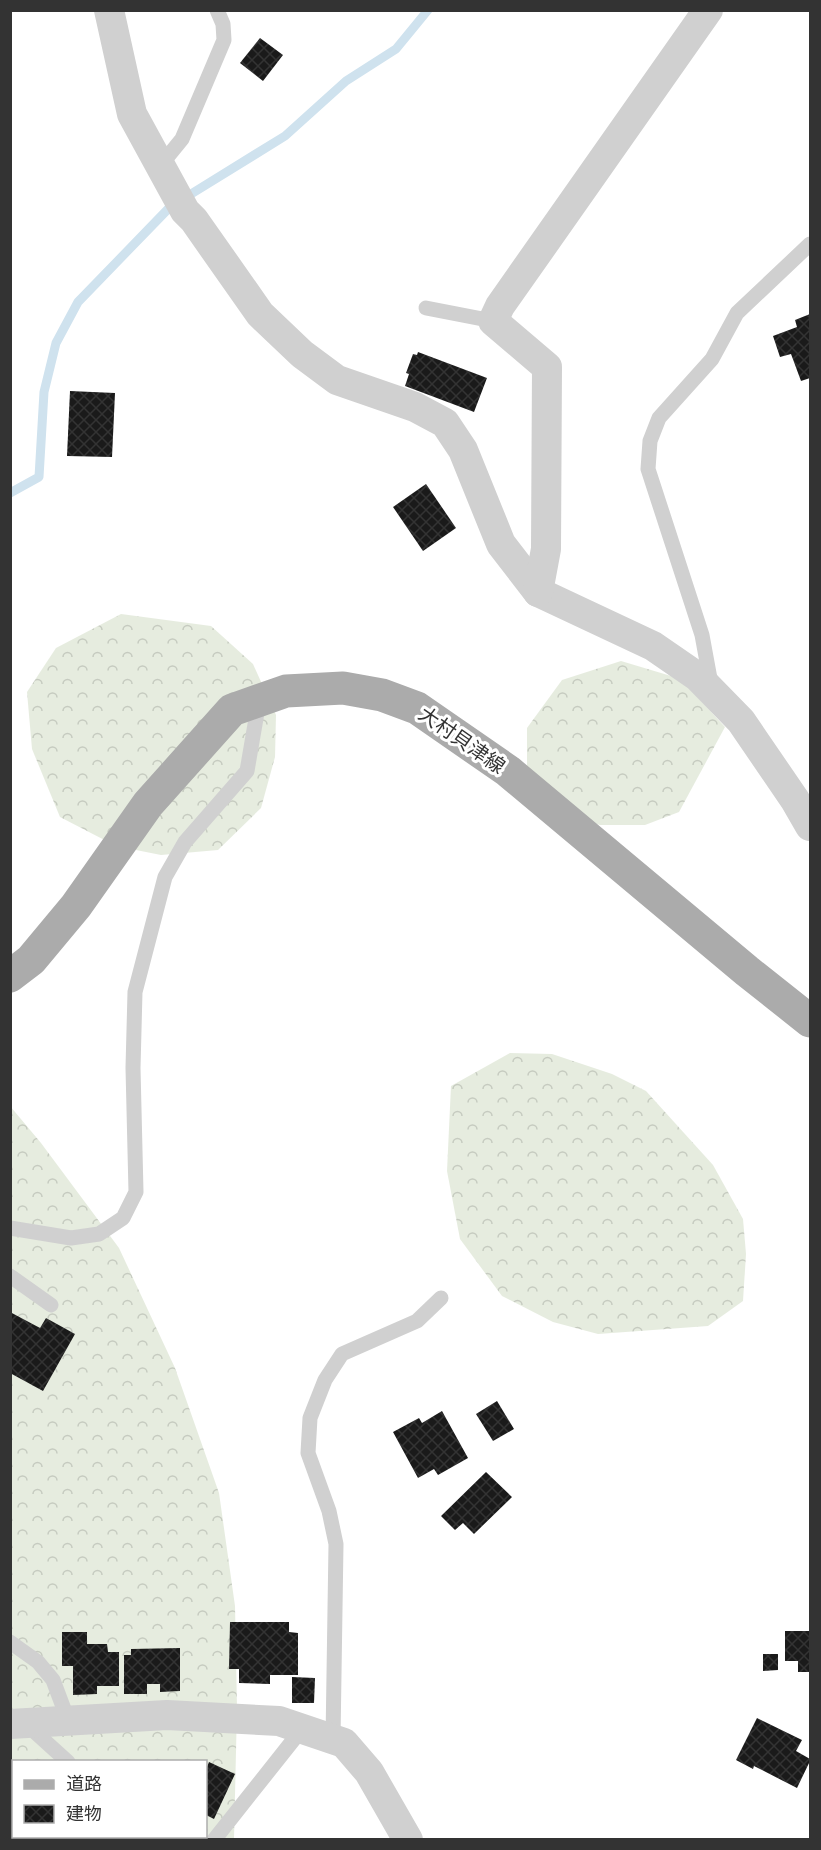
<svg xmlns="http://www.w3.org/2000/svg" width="821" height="1850" font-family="Rubik,'Noto Sans JP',sans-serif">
<defs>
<pattern id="forest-crowns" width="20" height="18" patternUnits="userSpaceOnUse" patternTransform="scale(1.5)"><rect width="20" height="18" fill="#e6ecdf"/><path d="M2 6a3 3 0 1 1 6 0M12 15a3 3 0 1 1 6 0" fill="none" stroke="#c6cbc0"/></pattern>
<pattern id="building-cross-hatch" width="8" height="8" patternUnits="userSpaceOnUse" patternTransform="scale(1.5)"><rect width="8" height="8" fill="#1a1a1a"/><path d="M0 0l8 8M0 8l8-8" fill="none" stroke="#333"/></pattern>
</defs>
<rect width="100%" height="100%" fill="#fff"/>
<g fill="url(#forest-crowns)" fill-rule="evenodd">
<polygon points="121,614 211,626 253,664 276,715 275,757 261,808 218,850 161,855 116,846 60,817 32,749 27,692 56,648"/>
<polygon points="621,661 681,679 725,727 679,812 645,825 600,825 549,808 527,773 527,728 562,680"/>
<polygon points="510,1053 552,1054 612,1074 646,1091 713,1165 743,1219 746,1254 743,1301 708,1326 598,1334 553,1322 502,1296 460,1239 447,1171 451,1086"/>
<path d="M10 1106 41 1143 119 1248 175 1368 219 1493 235 1606 237 1708 234 1839H11ZM14 1762H206V1836H14Z"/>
</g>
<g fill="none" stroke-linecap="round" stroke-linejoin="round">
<polyline stroke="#cfe2ee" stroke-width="9" points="10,493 39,477 44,392 56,343 78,302 170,207 285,136 346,81 396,49 428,10"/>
</g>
<g fill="url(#building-cross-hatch)">
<polygon points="260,38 283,55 263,81 240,63"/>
<polygon points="810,314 810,378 801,381 791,354 780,357 773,336 797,327 795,320"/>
<polygon points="418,352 487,378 474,412 405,386 409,374 406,373 413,354 417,355"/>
<polygon points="70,391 115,393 112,457 67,456"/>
<polygon points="426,484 456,528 423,551 393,507"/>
<polygon points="10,1312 40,1328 46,1318 75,1334 43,1391 10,1373"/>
<polygon points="497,1401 514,1429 493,1441 476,1414"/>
<polygon points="442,1411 468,1458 438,1475 434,1469 418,1478 393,1432 419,1418 422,1423"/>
<polygon points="486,1472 512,1497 474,1534 463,1523 455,1530 441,1516"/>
<polygon points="230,1622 289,1622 289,1632 298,1633 298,1675 270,1675 270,1684 239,1683 239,1669 229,1669"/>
<polygon points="785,1631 810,1631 810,1672 798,1672 798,1661 785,1661"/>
<polygon points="62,1632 87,1632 87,1644 107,1644 108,1652 119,1652 119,1686 97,1686 97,1694 73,1695 73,1666 62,1666"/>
<polygon points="180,1648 180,1691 160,1692 160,1684 147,1684 147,1694 124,1694 124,1655 131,1655 131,1649"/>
<polygon points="763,1654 778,1654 778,1670 763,1671"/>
<polygon points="292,1677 315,1678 314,1703 292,1703"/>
<polygon points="757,1718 802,1740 796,1751 810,1759 810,1761 797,1788 754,1766 753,1769 736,1760"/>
<polygon points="209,1762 235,1774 214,1819 206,1815 206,1766 207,1767"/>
</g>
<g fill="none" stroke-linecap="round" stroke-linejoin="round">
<g stroke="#d0d0d0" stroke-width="15">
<polyline points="160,166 182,139 224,40 223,24 217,10"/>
<polyline points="426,308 493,321"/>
<polyline points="711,684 702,635 648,469 650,441 659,418 712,359 737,313 810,244"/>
<polyline points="10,1228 71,1238 99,1234 123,1218 136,1192 133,1068 135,992 165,877 185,842 247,771 259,701"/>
<polyline points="10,1276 51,1305"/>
<polyline points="10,1642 38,1662 53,1680 68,1720"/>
<polyline points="25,1723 68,1762"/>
<polyline points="333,1739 336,1544 329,1511 308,1453 310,1418 325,1380 342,1354 417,1321 441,1298"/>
<polyline points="214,1840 302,1729"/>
</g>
<g stroke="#d0d0d0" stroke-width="30">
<polyline points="109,10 132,114 185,211 194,220 260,314 302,354 337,380 415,407 445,423 463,450 501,544 538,592 653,646 698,677 741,721 795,800 810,826"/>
<polyline points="538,592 546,549 547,367 493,321 500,306 708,10"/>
<polyline points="10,1724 167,1715 279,1721 344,1743 369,1772 408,1840"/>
</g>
<polyline stroke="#ababab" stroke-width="33" points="10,976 31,960 76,906 148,804 232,710 286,691 343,688 382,695 417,708 508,771 747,971 810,1021"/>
</g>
<g text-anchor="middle" stroke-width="6" stroke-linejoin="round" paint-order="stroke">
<g font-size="20" fill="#333" stroke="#fff">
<text transform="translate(462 740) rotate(35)" y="7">大村貝津線</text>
</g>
</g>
<rect width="821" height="1850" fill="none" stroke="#333333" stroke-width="24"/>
<rect x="12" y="1760" width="195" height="78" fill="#ffffff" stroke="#adadad" stroke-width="1.5"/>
<rect x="24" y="1780" width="30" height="9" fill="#ababab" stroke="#adadad" stroke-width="1.5"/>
<text x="66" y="1790" font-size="18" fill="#333333">道路</text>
<rect x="24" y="1805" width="30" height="18" fill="url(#building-cross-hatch)" stroke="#adadad" stroke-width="1.5"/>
<text x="66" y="1820" font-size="18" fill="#333333">建物</text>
</svg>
